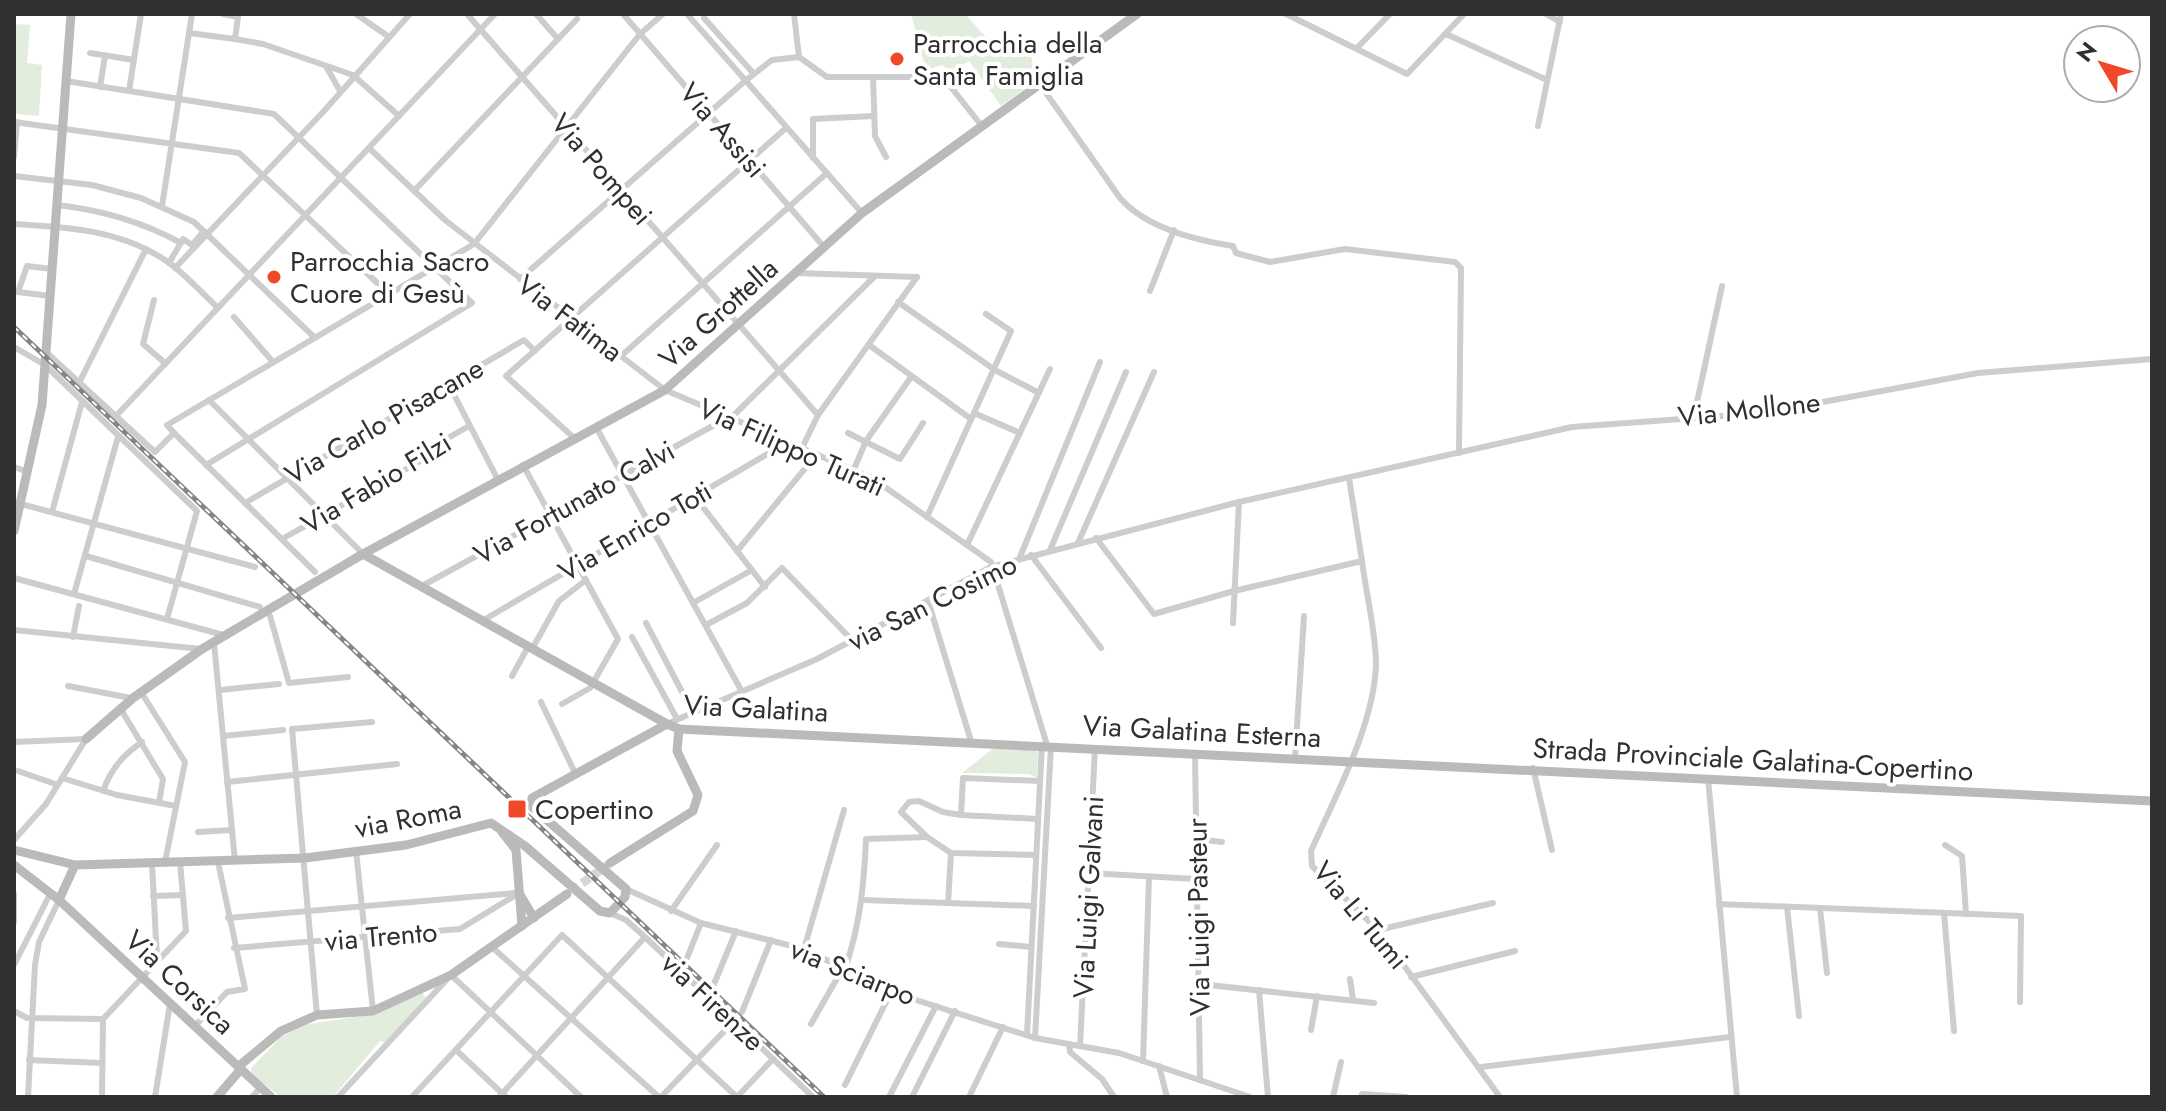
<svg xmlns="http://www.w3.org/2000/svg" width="2166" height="1111" font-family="Jost,sans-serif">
<rect width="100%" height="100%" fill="#fff"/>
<g fill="#e2eddd">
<polygon points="911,14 965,14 999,51 1012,38 1031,57 1037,80 1001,106 969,61 951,71 942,65 926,70"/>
<polygon points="14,24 30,25 27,63 42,65 39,116 14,114"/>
<polygon points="995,747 1034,749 1038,753 1037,778 1029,774 962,773"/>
<polygon points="422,993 426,997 387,1043 380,1041 333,1097 281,1097 252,1075 251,1068 280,1038 301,1025 377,1014"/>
</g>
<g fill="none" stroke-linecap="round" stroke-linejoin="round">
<polyline stroke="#d6d6d6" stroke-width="9" stroke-dasharray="9 4.5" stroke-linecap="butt" points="571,891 608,865"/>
<g stroke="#cdcdcd" stroke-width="6">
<polyline points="356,14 389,37"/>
<polyline points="467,14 818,415"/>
<polyline points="536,14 558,39"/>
<polyline points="623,14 824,247"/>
<polyline points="687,14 862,213"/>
<polyline points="794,14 799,57 827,77 943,77 981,125"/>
<polyline points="1286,14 1407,74 1464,14"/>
<polyline points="1546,14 1560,22"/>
<polyline points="704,18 754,74"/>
<polyline points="189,33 235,39 238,17 223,14"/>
<polyline points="1446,34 1547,80"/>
<polyline points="235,39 263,44 353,75 399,116"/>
<polyline points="1357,48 1390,14"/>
<polyline points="90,53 134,60"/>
<polyline points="327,68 340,91"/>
<polyline points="873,77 875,136 886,157"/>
<polyline points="66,81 274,114 472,303 206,465"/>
<path d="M1039 83 1120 198C1146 228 1194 240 1233 246L1236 253 1270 262 1345 249 1455 262 1461 268 1459 453"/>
<polyline points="100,87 105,56"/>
<polyline points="129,91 141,14"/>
<polyline points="14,122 239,153 390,295"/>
<polyline points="1538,126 1561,14"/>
<polyline points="369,148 445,220 665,390 872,478 991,562 1047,745"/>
<polyline points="14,157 17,122"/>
<polyline points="813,158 813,119 874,116"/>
<polyline points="14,176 92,185 141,198 194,222 315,338"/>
<polyline points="414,191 577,19"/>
<path d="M57 205C102 210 141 221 181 243"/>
<polyline points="162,206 192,14"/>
<path d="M14 224C68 227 122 230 168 262 186 275 202 293 218 308"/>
<polyline points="169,263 183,239 192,245 204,231"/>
<polyline points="175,268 324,111 410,14"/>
<polyline points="796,273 917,277"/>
<polyline points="520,279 745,81 772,60 799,57"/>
<polyline points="1150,291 1174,230"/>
<polyline points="18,292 27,266 52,269"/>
<polyline points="18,292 50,296"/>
<polyline points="154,300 143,344 165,363"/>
<polyline points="898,302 995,370 1039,393"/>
<polyline points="234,317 273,362"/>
<polyline points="869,345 971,419"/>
<polyline points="14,347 45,365 197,511 167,619"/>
<polyline points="46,352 155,452 174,433 167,425 474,244 640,34 663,14"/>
<polyline points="621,356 827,173"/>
<polyline points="80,381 146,249"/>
<polyline points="448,383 498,480"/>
<polyline points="209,400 363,554"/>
<polyline points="974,413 1020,433"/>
<polyline points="116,416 495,14"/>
<polyline points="1694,416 1722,286"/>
<polyline points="730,419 875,276"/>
<polyline points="596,427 741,690"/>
<polyline points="174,433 315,572"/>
<polyline points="848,433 900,459 923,423"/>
<polyline points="573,437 506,376 786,128"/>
<polyline points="802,448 818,415 917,277"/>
<polyline points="523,465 618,639 590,688 562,704"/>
<polyline points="14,467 28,472"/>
<polyline points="854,469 866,441 911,377"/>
<polyline points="1349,478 1362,561"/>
<polyline points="695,497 765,587"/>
<polyline points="245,503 524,340 535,351"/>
<polyline points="21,504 255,567"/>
<polyline points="52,512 82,402"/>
<polyline points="927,517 1011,331 986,314"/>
<path d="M1096 538 1154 614 1234 591 1362 561C1366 594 1376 631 1376 665 1374 725 1335 797 1311 851L1312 866 1378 930 1500 1097"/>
<polyline points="282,539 438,451 434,446 469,426"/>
<polyline points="1078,543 1154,372"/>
<polyline points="967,545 1050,369"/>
<polyline points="1050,550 1126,372"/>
<polyline points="737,551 817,454"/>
<polyline points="1031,555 1101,648"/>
<polyline points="86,556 260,607"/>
<polyline points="1020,557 1100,362"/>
<polyline points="14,578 227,636"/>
<polyline points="422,586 727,418"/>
<polyline points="74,594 118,437"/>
<polyline points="928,601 971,741"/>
<polyline points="693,603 752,570"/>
<polyline points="270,616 289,683 348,677"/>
<polyline points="482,621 788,442"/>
<polyline points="646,623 692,711"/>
<polyline points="1233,623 1239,502"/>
<polyline points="706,625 747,603 782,568 853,641"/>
<polyline points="14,630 201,649"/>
<polyline points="73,637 79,606"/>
<polyline points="632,637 676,717"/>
<polyline points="214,643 235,861"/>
<polyline points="532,649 559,601 586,580"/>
<polyline points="512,676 528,647"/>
<polyline points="68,686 131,698"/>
<polyline points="220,690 279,684"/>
<polyline points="141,692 185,762 165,862"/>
<polyline points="541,702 575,773"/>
<polyline points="120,708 163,779 159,803"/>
<polyline points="667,724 817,659 991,567 1239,502 1572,427 1764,413 1978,373 2152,359"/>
<polyline points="223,736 283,730"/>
<polyline points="14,742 86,739"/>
<polyline points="1195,754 1200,1080"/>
<polyline points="1295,758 1304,616"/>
<polyline points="1533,768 1552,850"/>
<polyline points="18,771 58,785"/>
<polyline points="62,778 117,795 176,806"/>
<polyline points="1708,778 1737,1097"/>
<polyline points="227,782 397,764"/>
<path d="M103 791C111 769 123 755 142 742"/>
<polyline points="961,815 963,778 1040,781"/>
<polyline points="198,832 232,830"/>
<polyline points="1197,839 1222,842"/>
<polyline points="14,840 46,804 86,739"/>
<polyline points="1945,845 1962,856 1966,914"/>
<polyline points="356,851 373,1011"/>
<polyline points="1036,855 951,853 927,837 901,812 909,802 919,801 943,812 961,815 1038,819"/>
<polyline points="152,863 157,959"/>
<polyline points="1089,873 1196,879"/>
<polyline points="626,889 701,923 804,949 891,992 1035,1038 1119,1053 1250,1097"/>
<polyline points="14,894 14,922"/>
<polyline points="153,896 183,895"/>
<polyline points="863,900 1034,906"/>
<polyline points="948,903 951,853"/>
<polyline points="1719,904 2021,916 2020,1002"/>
<polyline points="1787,907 1799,1016"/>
<polyline points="1820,908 1827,973"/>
<polyline points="671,911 717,845"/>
<polyline points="610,913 626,920 645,937 813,1097"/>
<polyline points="1944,913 1954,1031"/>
<polyline points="228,918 515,893"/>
<polyline points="1378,930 1493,903"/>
<polyline points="999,944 1031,947"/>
<polyline points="234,948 460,929 519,893"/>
<polyline points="493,948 659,1097"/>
<polyline points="804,949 844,810"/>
<polyline points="687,958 701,923"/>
<polyline points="14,965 50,894"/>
<path d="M845 969C860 925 864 885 866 839L927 837"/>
<polyline points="1411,977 1515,951"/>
<polyline points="1350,979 1353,1000"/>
<polyline points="714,984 736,931"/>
<polyline points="1200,984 1374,1003"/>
<polyline points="1259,990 1268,1097"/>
<polyline points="14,1011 27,1018 103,1019 186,931 180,862"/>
<polyline points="742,1012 771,940"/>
<polyline points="317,1015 292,729 372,722"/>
<polyline points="811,1024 843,968"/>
<polyline points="195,1026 227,992 245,989 218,862"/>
<polyline points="1311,1030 1317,996"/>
<polyline points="1027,1035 1042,745"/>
<polyline points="1035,1038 1051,746"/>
<polyline points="1069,1044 1070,1052 1102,1079 1114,1097"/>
<polyline points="1080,1046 1095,748"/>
<polyline points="456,1050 506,1097"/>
<polyline points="29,1060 102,1063"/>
<polyline points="1143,1061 1149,877"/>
<polyline points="1159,1066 1167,1097"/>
<polyline points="1481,1067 1730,1037"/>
<polyline points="845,1085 891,992"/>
<polyline points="28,1097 35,965 39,942 59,900"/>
<polyline points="102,1097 103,1019"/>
<polyline points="155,1097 170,1004"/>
<polyline points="252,1097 261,1087"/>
<polyline points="338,1097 451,975 581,1097"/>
<polyline points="412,1097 562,935 737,1097"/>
<polyline points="499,1097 645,937"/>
<polyline points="661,1097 733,1022"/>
<polyline points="737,1097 773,1059"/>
<polyline points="889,1097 936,1006"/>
<polyline points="912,1097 955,1011"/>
<polyline points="969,1097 1003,1027"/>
<polyline points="1333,1097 1341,1062"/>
<polyline points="1361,1097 1362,1094 1406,1097"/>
</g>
<g stroke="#bababa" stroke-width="9">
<polyline points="14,531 42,405 71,14"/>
<polyline points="363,554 667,724"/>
<polyline points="86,739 133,698 202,649 363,554 665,390 862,213 1137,14"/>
<polyline points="502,832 516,850 522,926"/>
<polyline points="14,850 75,865 305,858 406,845 491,823 525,846 600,911 610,913 625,897 626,889 531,806 532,798 667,724 679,729 2152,801"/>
<polyline points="610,863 693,811 698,795 677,751 679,729"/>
<polyline points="14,865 59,900 271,1097"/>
<polyline points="519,893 534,918"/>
<polyline points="59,900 75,865"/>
<polyline points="239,1066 281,1031 317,1015 373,1011 451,975 567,894"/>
<polyline points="217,1097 241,1069"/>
</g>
<defs>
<polyline id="rail" points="14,327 824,1097"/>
</defs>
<use href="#rail" stroke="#858585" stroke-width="5"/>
<use href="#rail" stroke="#fff" stroke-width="2" stroke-dasharray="6" stroke-linecap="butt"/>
</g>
<g fill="#f04828" stroke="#fff" stroke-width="3">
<circle cx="897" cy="59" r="8"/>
<circle cx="274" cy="277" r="8"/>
<rect x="507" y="799" width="20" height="20" rx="4"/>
</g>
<g text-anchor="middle" stroke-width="8" stroke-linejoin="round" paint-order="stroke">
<g font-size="28" fill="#303030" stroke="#fff" text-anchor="start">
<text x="913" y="53">Parrocchia della<tspan x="913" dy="32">Santa Famiglia</tspan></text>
<text x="290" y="271">Parrocchia Sacro<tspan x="290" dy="32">Cuore di Gesù</tspan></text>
<text x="535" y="819">Copertino</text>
</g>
<g font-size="28" fill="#303030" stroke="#fff">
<text transform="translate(723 130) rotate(49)" y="10">Via Assisi</text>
<text transform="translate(602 169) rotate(49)" y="10">Via Pompei</text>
<text transform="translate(718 313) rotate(-42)" y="10">Via Grottella</text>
<text transform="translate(570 318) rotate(37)" y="10">Via Fatima</text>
<text transform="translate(1749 409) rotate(-6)" y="10">Via Mollone</text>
<text transform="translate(384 421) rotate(-30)" y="10">Via Carlo Pisacane</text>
<text transform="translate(792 447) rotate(24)" y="10">Via Filippo Turati</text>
<text transform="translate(376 483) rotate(-31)" y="10">Via Fabio Filzi</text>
<text transform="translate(574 502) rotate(-29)" y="10">Via Fortunato Calvi</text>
<text transform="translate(635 531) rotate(-30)" y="10">Via Enrico Toti</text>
<text transform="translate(932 602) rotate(-26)" y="10">via San Cosimo</text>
<text transform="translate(756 708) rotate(3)" y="10">Via Galatina</text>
<text transform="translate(1202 731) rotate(3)" y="10">Via Galatina Esterna</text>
<text transform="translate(1753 759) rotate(3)" y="10">Strada Provinciale Galatina-Copertino</text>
<text transform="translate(408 818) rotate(-11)" y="10">via Roma</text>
<text transform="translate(1088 897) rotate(-87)" y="10">Via Luigi Galvani</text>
<text transform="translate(1361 915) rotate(50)" y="10">Via Li Tumi</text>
<text transform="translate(1198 917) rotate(-91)" y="10">Via Luigi Pasteur</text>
<text transform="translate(381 936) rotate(-5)" y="10">via Trento</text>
<text transform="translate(853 972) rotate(22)" y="10">via Sciarpo</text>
<text transform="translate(180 982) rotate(43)" y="10">Via Corsica</text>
<text transform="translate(713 1002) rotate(43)" y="10">via Firenze</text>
</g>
</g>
<rect width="2166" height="1111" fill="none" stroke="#303030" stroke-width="32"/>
<g transform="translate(2102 64) rotate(308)"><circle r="38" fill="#ffffff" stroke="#acacac" stroke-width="2"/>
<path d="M0-6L14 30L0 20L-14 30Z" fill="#f04828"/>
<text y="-12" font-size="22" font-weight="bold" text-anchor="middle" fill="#303030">N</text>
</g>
</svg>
